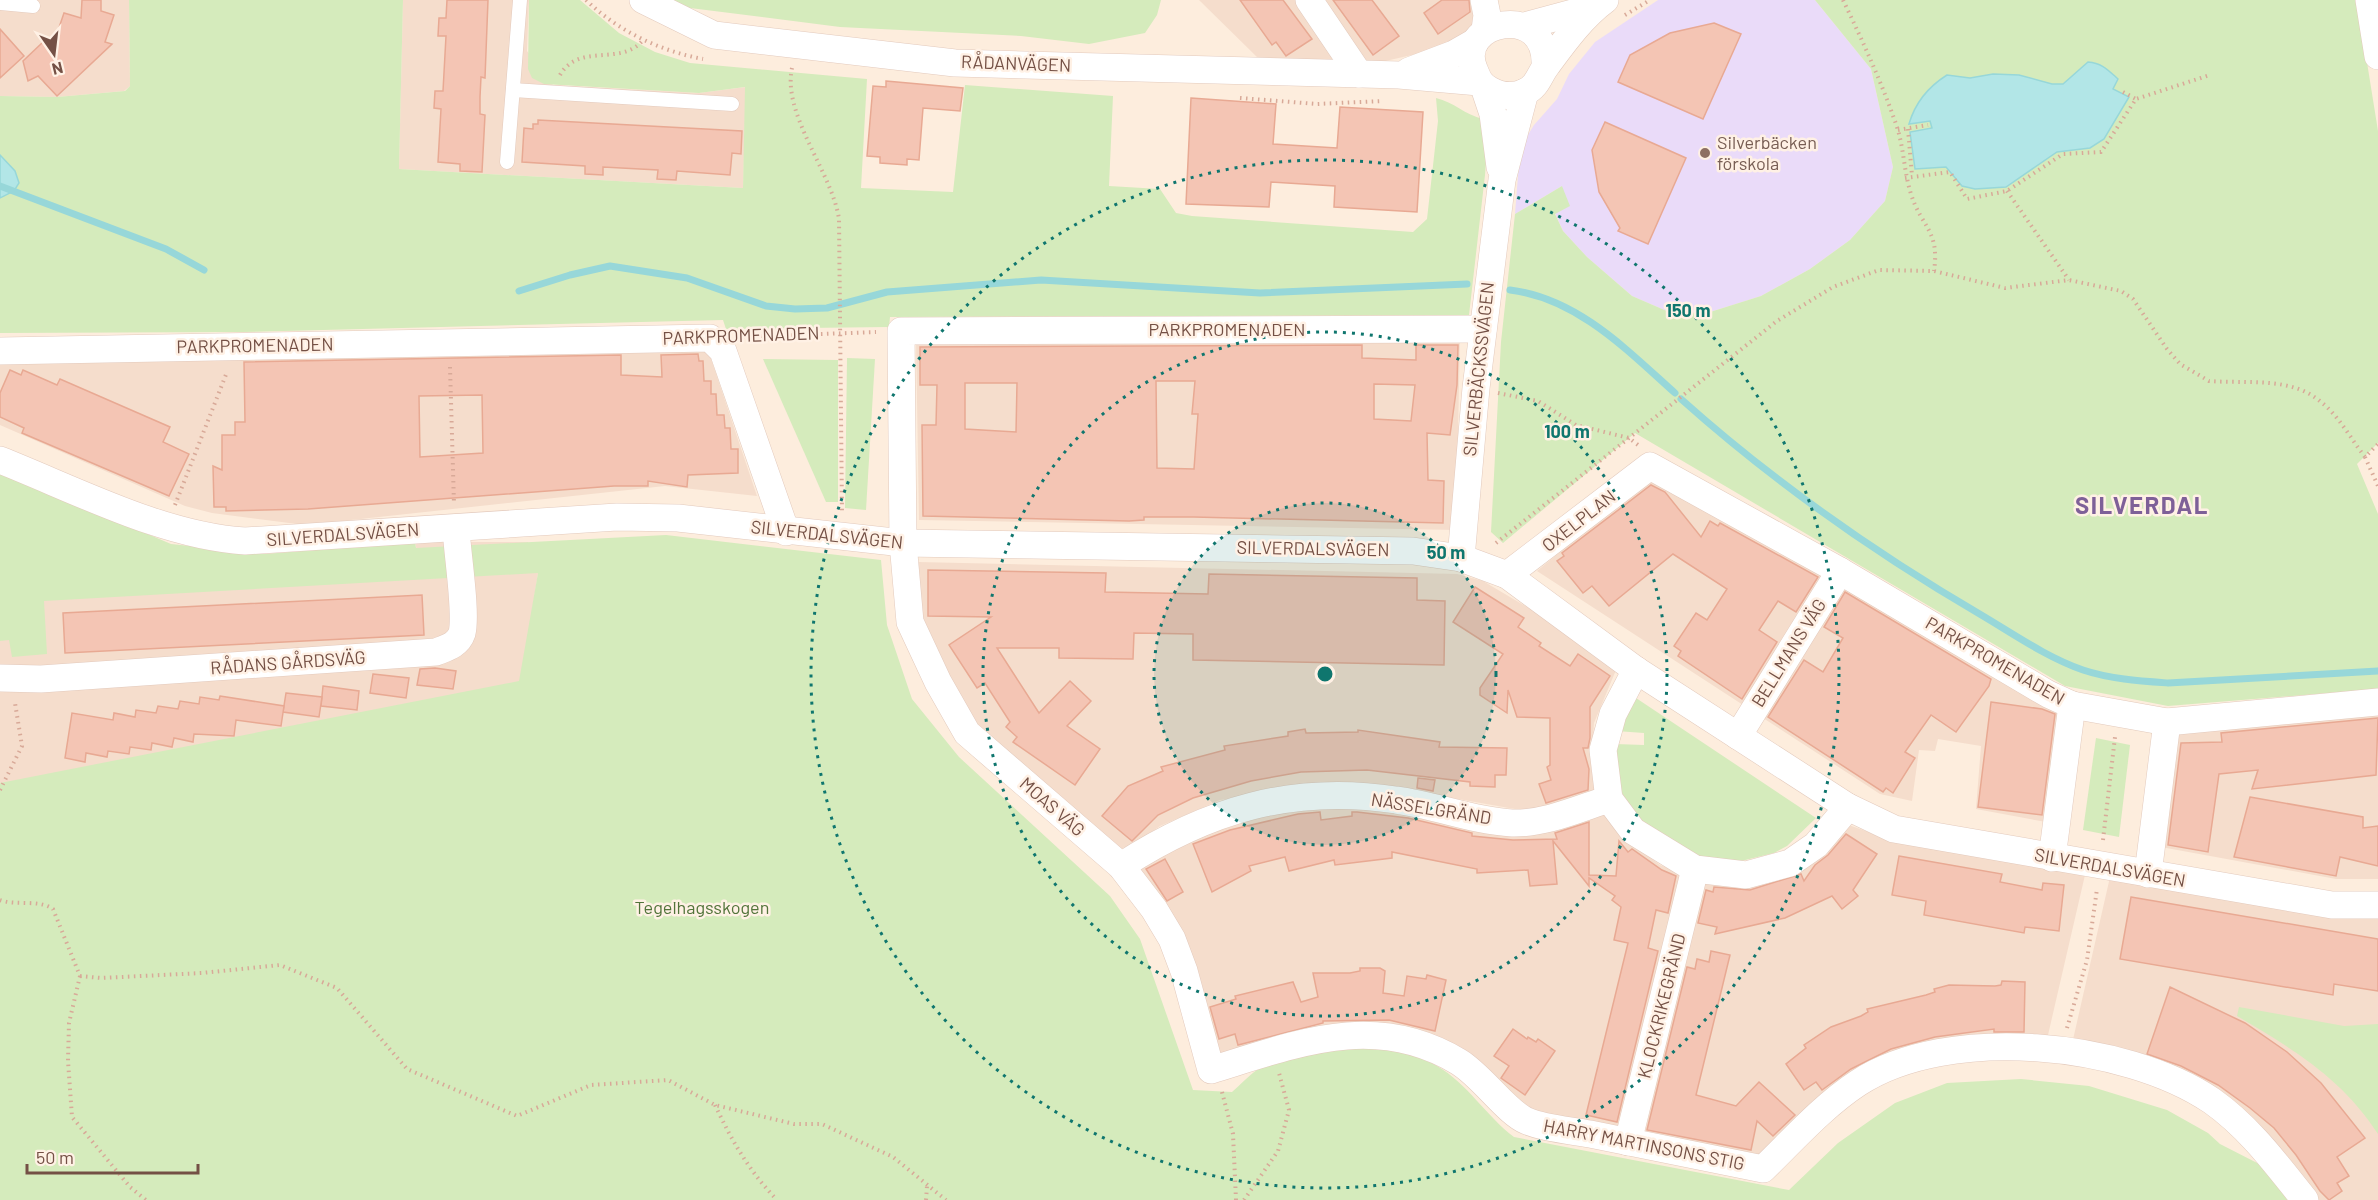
<svg xmlns="http://www.w3.org/2000/svg" width="2378" height="1200" font-family="Barlow,sans-serif">
<rect width="100%" height="100%" fill="#fdeddd"/>
<g fill="#f5ddcc">
<polygon points="0,0 129,0 130,86 124,91 57,97 0,96"/>
<polygon points="403,0 529,0 527,51 553,85 699,93 746,87 743,188 399,169"/>
<polygon points="1199,0 1479,0 1473,28 1455,39 1434,50 1381,62 1258,58"/>
<polygon points="1460,338 1456,530 919,520 916,340"/>
<polygon points="706,344 757,496 665,486 305,525 212,513 185,506 0,425 0,355"/>
<polygon points="1655,474 2061,709 2046,822 1976,809 1981,746 1938,739 1935,751 1919,750 1912,801 1880,794 1537,571"/>
<polygon points="415,542 528,542 538,573 521,682 0,784 0,631 42,598 422,576"/>
<polygon points="918,562 1457,574 1483,581 1532,610 1616,670 1594,723 1591,768 1598,789 1531,812 1458,799 1324,784 1220,800 1160,826 1133,845 1119,849 979,728 923,629"/>
<polygon points="2378,713 2378,879 2336,879 2161,847 2177,731"/>
<polygon points="1337,806 1413,814 1605,810 1639,849 1660,865 1689,876 1626,1130 1532,1115 1436,1036 1219,1059 1191,953 1140,868 1202,836 1268,814"/>
<polygon points="1840,822 1900,843 2085,875 2048,1035 1947,1044 1761,1157 1645,1132 1703,879 1748,879"/>
<polygon points="2110,877 2349,919 2378,917 2378,1200 2315,1200 2290,1159 2217,1091 2072,1044"/>
</g>
<polygon fill="#eadbf9" points="1658,0 1815,0 1871,69 1893,167 1885,201 1850,240 1810,269 1761,296 1707,313 1669,312 1632,296 1587,257 1563,231 1555,213 1562,186 1515,214 1519,163 1523,143 1534,125 1557,99 1569,74 1595,42"/>
<g fill="#d5ebbc">
<path d="M129 0H403L399 169 743 188 745 87 699 93 544 84 532 78 528 69 529 0H580L619 33 655 52 690 63 867 79 861 188 953 192 965 85 1113 96 1109 186 1160 189 1176 213 1192 216 1413 232 1427 219 1438 121 1436 98C1454 102 1465 115 1483 119L1487 149 1485 175 1469 315 890 317 889 327 726 329 723 320 241 332 0 333V96L57 97 125 91 130 86Z"/>
<polygon points="667,0 1161,0 1157,15 1145,33 1089,44 1021,36 840,27 690,8"/>
<polygon points="1815,0 2357,0 2378,131 2378,443 2357,464 2378,514 2378,689 2168,706 2065,686 1635,433 1503,543 1491,532 1501,342 1515,214 1562,186 1570,206 1555,214 1563,231 1587,257 1632,296 1669,312 1707,313 1761,296 1810,269 1850,240 1885,201 1893,167 1871,69"/>
<polygon points="847,358 875,359 866,510 845,508"/>
<polygon points="763,359 838,360 838,502 826,502"/>
<path d="M0 471 171 544 265 554 415 542 416 548 666 535 881 560 887 625 912 699 959 757 1110 896 1140 939 1193 1090 1232 1092C1240 1085 1250 1074 1260 1068 1295 1051 1356 1044 1395 1049 1407 1050 1426 1060 1437 1066 1468 1084 1486 1116 1514 1137L1789 1190 1838 1143 1895 1103 1947 1083 2021 1079 2089 1086 2167 1110 2208 1133 2220 1144 2265 1167 2297 1200H0V783L519 681 538 573 44 601 47 654 12 657 9 640 0 641Z"/>
<polygon points="1630,694 1816,818 1787,846 1774,853 1741,861 1706,861 1655,839 1625,801 1620,787 1615,744 1644,745 1644,733 1616,731"/>
<polygon points="2096,738 2130,745 2119,837 2083,830"/>
<path d="M2239 1007 2344 1026 2378 1024V1134C2342 1078 2293 1049 2237 1016Z"/>
</g>
<g fill="#b2e6e7" stroke="#97d7d9" stroke-width="1.5">
<path d="M2088 62C2102 63 2108 70 2118 79L2113 89 2129 97 2104 139 2090 148 2057 152 2006 187 1975 189 1962 186 1946 167 1915 169 1910 132 1932 128 1930 121 1909 124C1915 103 1928 87 1947 75L1970 78 1993 74 2019 75 2052 84H2063Z"/>
<polygon points="0,155 15,171 19,183 14,191 0,198"/>
</g>
<g fill="none" stroke-linecap="round" stroke-linejoin="round">
<g stroke="#97d7d9" stroke-width="7">
<polyline points="0,186 166,249 204,270"/>
<path d="M1510 290C1577 298 1627 350 1675 393"/>
<polyline points="519,291 570,275 610,266 687,278 766,306 795,309 827,308 887,292 1041,280 1260,293 1467,284"/>
<path d="M1681 399C1775 483 1875 553 1983 616 2015 635 2048 658 2083 670 2110 679 2140 681 2168 683L2378 671"/>
</g>
</g>
<g fill="#f4c5b4" stroke="#e8a993" stroke-width="1.5" fill-rule="evenodd">
<polygon points="82,0 101,0 101,11 114,15 105,42 112,44 57,96 38,76 28,81 23,61 43,42 51,51 64,13 81,18"/>
<polygon points="447,0 488,0 485,78 481,77 480,97 480,114 485,115 482,172 460,171 460,164 438,162 441,109 434,108 435,91 443,91 446,36 438,36 439,18 446,18"/>
<polygon points="1240,0 1283,0 1312,39 1286,56 1276,42 1272,45"/>
<polygon points="1333,0 1372,0 1399,36 1373,55"/>
<polygon points="1442,0 1469,0 1470,12 1438,34 1424,13"/>
<polygon points="1714,23 1741,34 1703,119 1618,82 1630,55 1670,33"/>
<polygon points="0,29 24,56 0,78"/>
<polygon points="886,81 963,88 960,111 923,108 919,160 907,159 907,165 880,163 880,157 867,156 873,86 886,87"/>
<polygon points="1191,98 1276,104 1273,144 1337,148 1340,107 1423,112 1417,212 1334,207 1335,186 1271,182 1269,207 1186,204"/>
<polygon points="538,120 742,131 741,154 732,153 730,175 677,171 676,180 657,179 658,170 603,167 603,175 585,174 585,166 522,162 524,128 533,129 533,124 538,124"/>
<polygon points="1605,122 1686,158 1648,244 1618,231 1620,228 1599,192 1592,150"/>
<path d="M1362 345V358L1416 360V345H1458L1457 385 1450 435 1427 433 1428 480 1444 481 1443 523 1194 517H1144V520L1129 521 923 516 922 425H936L937 385H920V347ZM1156 381H1195L1192 414H1198L1194 469 1157 468ZM965 383H1017L1016 432 965 429ZM1374 384 1415 385 1411 421 1374 419Z"/>
<path d="M698 354 699 361H703L704 381H711V394H716L717 415H724L725 428H730L731 449H738V473L688 475 687 487 648 481V486H614L308 509 226 511V507H214L213 466 222 470V435H235V422H245L244 362 621 355V375L662 377 661 355ZM482 395 483 453 420 457 419 396Z"/>
<polygon points="10,370 21,375 23,370 57,385 60,379 170,427 163,442 189,454 169,496 22,433 24,428 0,417 0,393"/>
<polygon points="1651,485 1665,492 1701,537 1710,521 1718,526 1720,523 1818,577 1796,612 1778,601 1759,630 1777,642 1742,699 1678,656 1681,651 1674,646 1696,613 1707,620 1727,589 1673,554 1609,606 1592,586 1583,593 1557,561 1564,556 1562,553"/>
<polygon points="928,570 1106,573 1105,592 1208,594 1209,574 1417,578 1417,600 1445,601 1444,665 1193,660 1193,634 1134,633 1133,659 1059,658 1059,648 997,648 1039,713 1070,681 1091,701 1067,726 1100,749 1075,785 1013,742 1017,737 1006,727 1010,722 985,683 977,688 949,645 991,617 928,616"/>
<polygon points="1475,587 1524,618 1518,627 1541,643 1539,646 1570,666 1578,654 1610,676 1590,707 1590,738 1588,748 1583,748 1589,769 1588,790 1546,803 1539,784 1551,780 1547,767 1550,765 1550,718 1517,717 1508,690 1507,713 1480,695 1480,688 1503,654 1453,622"/>
<polygon points="1845,592 1991,679 1989,686 1956,732 1931,715 1905,752 1915,758 1893,793 1886,788 1883,792 1768,717 1804,660 1823,672 1843,638 1824,627"/>
<polygon points="422,595 424,635 65,653 63,613"/>
<polygon points="435,668 456,671 453,689 417,685 420,669"/>
<polygon points="373,674 409,678 406,698 370,693"/>
<polygon points="323,686 359,691 357,710 321,706"/>
<polygon points="286,693 322,697 319,717 283,712"/>
<polygon points="220,696 284,706 281,726 236,720 234,736 194,734 193,742 174,738 172,747 152,743 151,750 130,747 129,754 108,751 107,757 86,753 85,762 65,758 72,713 113,720 114,713 135,717 136,710 156,713 158,706 178,709 180,701 199,704 200,697 219,700"/>
<polygon points="1991,702 2042,709 2055,714 2042,815 1978,807"/>
<polygon points="2378,718 2376,775 2252,789 2258,770 2219,774 2208,852 2168,845 2181,743 2222,742 2221,733"/>
<polygon points="1305,729 1306,733 1358,732 1358,730 1440,742 1439,747 1507,748 1506,775 1495,775 1495,787 1470,786 1470,782 1367,770 1301,772 1251,781 1193,798 1158,815 1132,841 1102,816 1128,786 1163,771 1161,767 1225,750 1224,746 1288,736 1288,732"/>
<polygon points="1418,778 1435,780 1433,791 1417,788"/>
<polygon points="2250,797 2363,817 2363,828 2378,826 2378,866 2340,857 2336,876 2234,857"/>
<polygon points="1320,812 1321,820 1352,816 1352,812 1357,812 1408,818 1472,833 1472,836 1513,840 1557,839 1555,833 1589,822 1589,875 1616,876 1619,841 1628,852 1632,849 1662,870 1676,876 1668,913 1656,910 1648,948 1658,951 1617,1122 1586,1115 1628,943 1614,940 1621,907 1612,900 1615,896 1589,878 1589,886 1553,841 1557,884 1530,886 1528,870 1477,873 1477,869 1392,852 1392,858 1335,865 1334,860 1289,871 1285,857 1249,866 1251,871 1212,892 1193,844 1230,830 1298,814"/>
<polygon points="1846,834 1877,854 1853,890 1858,896 1842,909 1832,896 1785,918 1715,934 1717,927 1698,923 1706,890 1713,892 1714,887 1750,890 1801,874 1804,881 1815,865 1828,855"/>
<polygon points="1899,856 2002,874 2000,882 2042,890 2043,883 2064,885 2059,931 2025,927 2024,933 1924,915 1926,901 1892,895"/>
<polygon points="1165,859 1183,892 1167,901 1146,869"/>
<polygon points="2131,897 2378,939 2378,991 2334,984 2333,995 2120,959"/>
<polygon points="1711,951 1730,955 1696,1095 1736,1106 1759,1082 1795,1115 1773,1136 1757,1121 1751,1150 1647,1130 1687,967 1695,969 1697,959 1709,962"/>
<polygon points="1360,968 1380,968 1385,971 1383,993 1404,996 1407,976 1426,979 1427,975 1446,980 1435,1031 1389,1020 1323,1021 1323,1023 1238,1045 1235,1034 1219,1039 1210,1007 1236,999 1235,996 1293,982 1301,1002 1318,997 1313,973 1350,973 1360,971"/>
<polygon points="2002,981 2025,982 2024,1032 1994,1032 1994,1029 1935,1037 1891,1049 1851,1069 1822,1090 1816,1082 1804,1090 1786,1064 1806,1048 1804,1045 1831,1027 1861,1016 1868,1012 1867,1009 1926,995 1935,992 1934,989 1949,985 1995,986 2001,985"/>
<polygon points="2170,987 2245,1023 2287,1052 2321,1083 2365,1138 2337,1157 2349,1176 2337,1183 2342,1191 2329,1200 2320,1191 2296,1155 2274,1128 2250,1108 2218,1085 2181,1066 2147,1054"/>
<polygon points="1513,1029 1527,1039 1528,1037 1536,1042 1538,1039 1555,1051 1525,1095 1501,1078 1509,1066 1494,1056"/>
</g>
<g fill="none" stroke-linecap="round" stroke-linejoin="round">
<defs>
<g id="service">
<polyline points="0,3 33,6"/>
<polyline points="513,90 732,104"/>
<polyline points="507,162 520,0"/>
</g>
<g id="minor">
<polyline points="643,0 714,35 955,63 1399,75 1479,82"/>
<polyline points="1309,0 1359,74"/>
<polyline points="1484,0 1487,15 1485,30"/>
<polyline points="2369,0 2378,56"/>
<polyline points="1528,25 1595,7"/>
<path d="M1545 67C1549 0 1454 21 1474 69 1478 79 1480 85 1490 90 1501 96 1513 98 1525 92 1538 86 1539 75 1547 65 1564 42 1582 17 1605 0"/>
<polyline points="1409,71 1454,54 1475,42"/>
<polyline points="1484,87 1493,114 1500,167"/>
<path d="M1483 329 901 331 903 543 910 622 938 682 967 733 1121 866 1154 909 1172 939 1184 971 1211 1070C1296 1044 1375 1011 1459 1062 1482 1076 1507 1113 1527 1121 1546 1129 1570 1130 1590 1134 1647 1146 1705 1157 1763 1169 1793 1140 1823 1106 1858 1083 1948 1024 2125 1042 2212 1101 2250 1128 2276 1164 2305 1200"/>
<polyline points="0,351 710,338 723,351 786,532"/>
<path d="M0 460C76 490 163 536 245 541L617 517 678 518 903 543 1413 551 1461 558 1507 575 1636 670 1848 807 1894 829 2332 905H2378"/>
<polyline points="1461,558 1476,388 1502,180 1525,92"/>
<polyline points="1507,575 1650,466 1840,571 2048,694 2072,705 2167,722 2378,702"/>
<polyline points="1636,670 1613,714 1603,750 1609,799 1633,831 1695,869 1746,875 1790,863 1816,845 1848,807"/>
<path d="M0 678 41 679 436 652C446 648 458 645 462 633 467 613 457 552 456 528"/>
<polyline points="1738,736 1840,571"/>
<polyline points="2052,858 2072,705"/>
<path d="M1121 866C1207 810 1293 784 1396 800 1435 805 1473 821 1512 823 1545 824 1578 809 1609 799"/>
<polyline points="2148,874 2167,722"/>
<polyline points="1628,1142 1695,869"/>
</g>
</defs>
<use href="#service" stroke="#e3cabd" stroke-width="15"/>
<use href="#minor" stroke="#e3cabd" stroke-width="28"/>
<g stroke="#d8a998" stroke-width="4" stroke-dasharray="1.5 4.5" stroke-linecap="butt">
<path d="M586 0C618 31 660 51 703 59"/>
<path d="M1843 0C1863 42 1882 83 1897 127 1904 149 1904 172 1911 194 1921 227 1940 230 1934 271"/>
<polyline points="1625,15 1650,0"/>
<path d="M792 68C782 115 832 172 839 219L842 513"/>
<path d="M560 75C579 42 621 67 643 40"/>
<polyline points="2123,92 2136,99"/>
<polyline points="1240,98 1317,104 1382,101"/>
<polyline points="1908,129 1912,176"/>
<polyline points="1898,130 1928,125"/>
<polyline points="1905,178 1950,172 1967,199 2007,191 2063,154 2101,152 2136,99 2210,75"/>
<polyline points="2007,191 2069,280"/>
<polyline points="743,337 876,332"/>
<polyline points="450,367 454,504"/>
<polyline points="1498,393 1538,401 1576,425 1629,438 1638,445"/>
<polyline points="2365,457 2378,486"/>
<polyline points="175,505 227,372"/>
<path d="M1496 543 1777 321 1833 287 1879 270 1934 271 2005 288 2069 280 2121 291 2133 299 2167 349 2180 364 2209 381C2246 384 2291 376 2321 402 2339 416 2351 439 2365 457L2378 444"/>
<polyline points="0,790 22,746 15,703"/>
<polyline points="2103,840 2115,737"/>
<path d="M0 900C16 906 39 899 53 909L80 976"/>
<polyline points="80,976 101,978 202,973 280,965 337,988 407,1069 517,1116 591,1085 668,1080 715,1105 794,1124 822,1124 893,1157 946,1200"/>
<polyline points="80,976 69,1023 68,1061 72,1117 130,1187 146,1200"/>
<polyline points="2067,1028 2087,960 2097,889"/>
<polyline points="1222,1092 1233,1134 1236,1200"/>
<path d="M715 1105C732 1141 749 1171 777 1200"/>
<polyline points="926,1200 927,1186"/>
<polyline points="1244,1200 1278,1151 1289,1110 1279,1073"/>
</g>
<use href="#service" stroke="#fff" stroke-width="14"/>
<use href="#minor" stroke="#fff" stroke-width="27"/>
</g>
<circle cx="1325" cy="674" r="171" fill="#0f766e" fill-opacity=".12"/>
<g fill="none" stroke="#0f766e" stroke-width="3" stroke-dasharray="3 6">
<circle cx="1325" cy="674" r="171"/>
<circle cx="1325" cy="674" r="342"/>
<circle cx="1325" cy="674" r="514"/>
</g>
<circle fill="#8d6e63" stroke="#fff1e5" stroke-width="2" cx="1705" cy="153" r="6"/>
<g text-anchor="middle" stroke-width="5" stroke-linejoin="round" paint-order="stroke">
<g font-size="18" fill="#745045" stroke="#fff1e5">
<text transform="translate(1016 64) rotate(2)" y="6">RÅDANVÄGEN</text>
<text x="1227" y="336">PARKPROMENADEN</text>
<text transform="translate(741 336) rotate(-2)" y="6">PARKPROMENADEN</text>
<text transform="translate(255 346) rotate(-1)" y="6">PARKPROMENADEN</text>
<text transform="translate(1479 369) rotate(-84)" y="6">SILVERBÄCKSSVÄGEN</text>
<text transform="translate(1579 521) rotate(-38)" y="6">OXELPLAN</text>
<text transform="translate(343 535) rotate(-4)" y="6">SILVERDALSVÄGEN</text>
<text transform="translate(827 535) rotate(6)" y="6">SILVERDALSVÄGEN</text>
<text transform="translate(1313 549) rotate(1)" y="6">SILVERDALSVÄGEN</text>
<text transform="translate(1789 653) rotate(-58)" y="6">BELLMANS VÄG</text>
<text transform="translate(1995 661) rotate(30)" y="6">PARKPROMENADEN</text>
<text transform="translate(288 663) rotate(-4)" y="6">RÅDANS GÅRDSVÄG</text>
<text transform="translate(1052 807) rotate(41)" y="6">MOAS VÄG</text>
<text transform="translate(1431 809) rotate(9)" y="6">NÄSSELGRÄND</text>
<text transform="translate(2110 868) rotate(10)" y="6">SILVERDALSVÄGEN</text>
<text transform="translate(1662 1006) rotate(-76)" y="6">KLOCKRIKEGRÄND</text>
<text transform="translate(1644 1145) rotate(11)" y="6">HARRY MARTINSONS STIG</text>
</g>
<g font-size="18" fill="#785e54" stroke="#fff1e5" text-anchor="start">
<text x="1717" y="149">Silverbäcken<tspan x="1717" dy="21">förskola</tspan></text>
</g>
<g font-size="18" fill="#52743a" stroke="#fff1e5">
<text x="702" y="914">Tegelhagsskogen</text>
</g>
<g font-size="24" font-weight="bold" letter-spacing="1.5" fill="#7e6098" stroke="#fff1e5">
<text x="2142" y="514">SILVERDAL</text>
</g>
</g>
<circle cx="1325" cy="674" r="9" fill="#0f766e" stroke="#fff1e5" stroke-width="3"/>
<g font-size="18" text-anchor="middle" font-weight="bold" fill="#0f766e" stroke="#fff1e5" stroke-width="5" stroke-linejoin="round" paint-order="stroke">
<text x="1688" y="317">150 m</text>
<text x="1567" y="438">100 m</text>
<text x="1446" y="559">50 m</text>
</g>
<g transform="translate(54 54) rotate(166)" stroke="#fff1e5" stroke-width="4.5" paint-order="stroke">
<path d="M0-4.5L10 22L0 15L-10 22Z" fill="#745045"/>
<text y="-9" font-size="16" font-weight="bold" text-anchor="middle" fill="#745045">N</text>
</g>
<path d="M27 1164v9h171v-9" fill="none" stroke="#745045" stroke-width="3"/>
<text x="36" y="1164" font-size="18" fill="#745045" stroke="#fff1e5" stroke-width="4.5" paint-order="stroke">50 m</text>
</svg>
